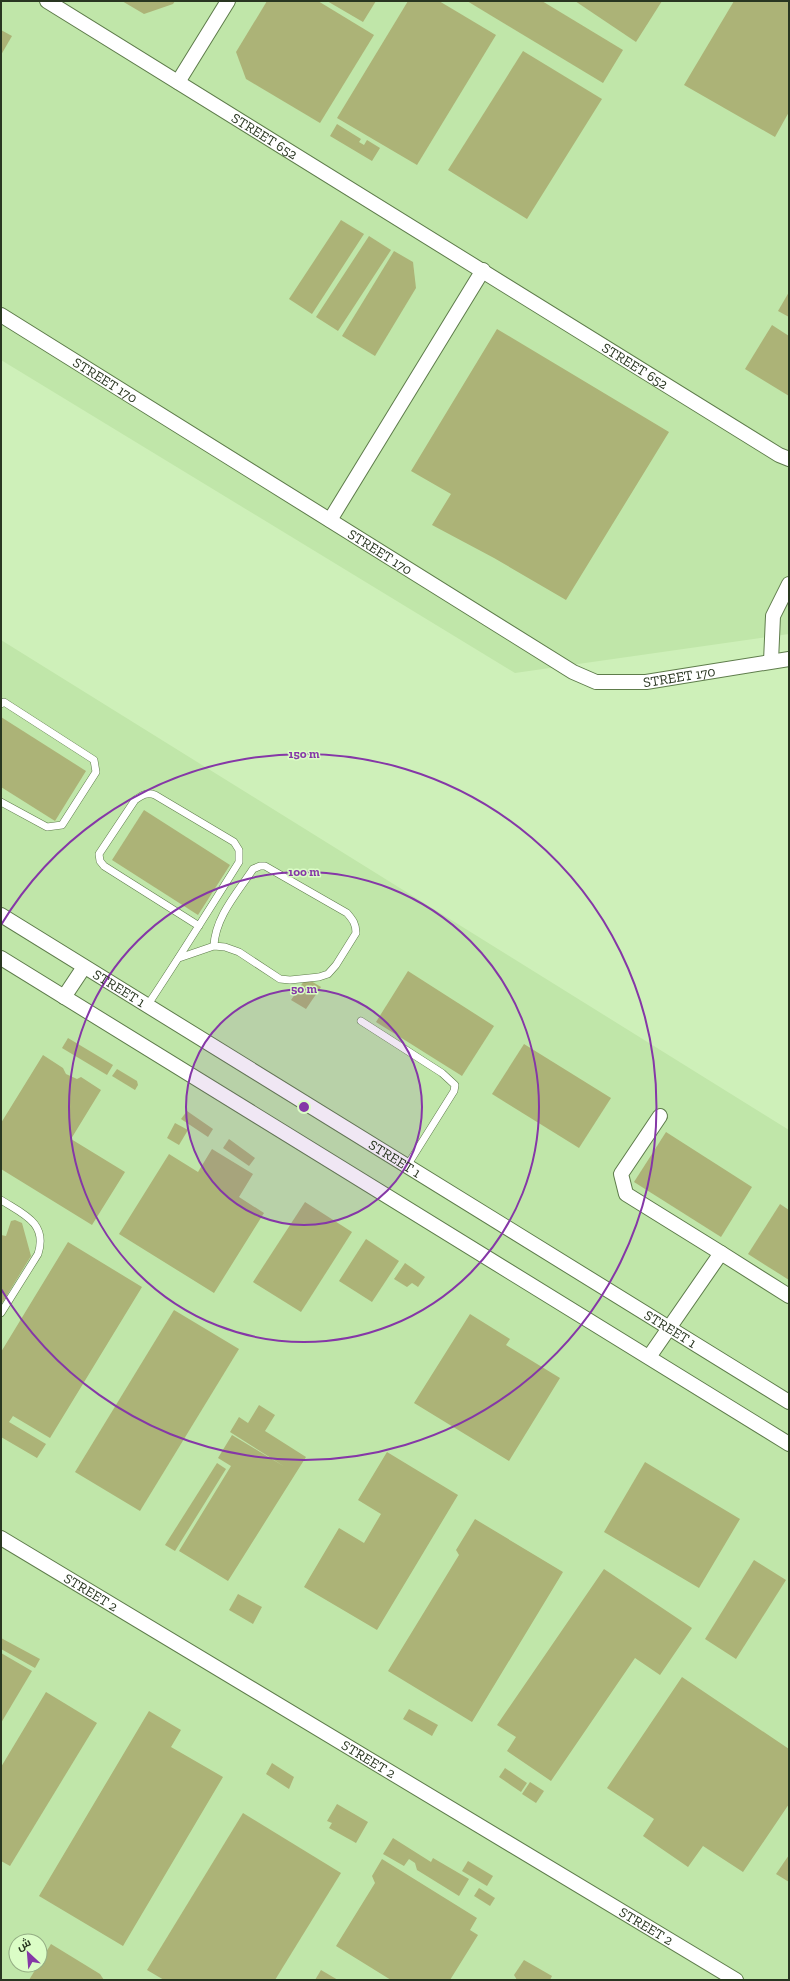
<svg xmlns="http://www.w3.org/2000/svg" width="790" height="1981" font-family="'Zilla Slab',Cairo,serif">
<rect width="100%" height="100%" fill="#cef0b9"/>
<g fill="#c0e6a9" fill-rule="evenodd">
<polygon points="1,1 789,1 789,634 515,673 1,360"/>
<path d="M1 640 789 1130V1980H1ZM16 1941H40V1965H16Z"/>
</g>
<g fill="#acb377">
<polygon points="122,1 175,1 173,4 144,14"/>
<polygon points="267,1 318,1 374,35 320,123 246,79 236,52"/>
<polygon points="327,1 376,1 363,22"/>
<polygon points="408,1 439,1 496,35 417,165 337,118"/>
<polygon points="467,1 542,1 623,50 603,83"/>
<polygon points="575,1 662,1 636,42"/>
<polygon points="734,1 789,1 789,112 775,137 684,85"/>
<polygon points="1,30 12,36 1,55"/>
<polygon points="523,51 602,99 527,219 448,170"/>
<polygon points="337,124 361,139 359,142 364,145 367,140 380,148 372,161 330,136"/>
<polygon points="341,220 364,234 312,314 289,299"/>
<polygon points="369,236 391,250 338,331 316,317"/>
<polygon points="394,251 413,262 416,288 375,356 342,336"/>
<polygon points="789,292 789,317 778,311"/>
<polygon points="772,325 789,336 789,396 745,369"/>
<polygon points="497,329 669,432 566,600 494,558 432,525 451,494 411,471"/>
<polygon points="1,717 86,771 55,821 1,787"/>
<polygon points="144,810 230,865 198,915 112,860"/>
<polygon points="408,971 494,1026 462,1076 376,1022"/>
<polygon points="306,978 321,987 306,1009 291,1000"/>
<polygon points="68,1038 113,1065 107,1075 62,1048"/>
<polygon points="524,1044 611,1098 579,1148 492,1094"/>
<polygon points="43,1055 63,1068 66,1074 77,1079 81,1077 101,1090 71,1139 125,1172 92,1225 1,1169 1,1123"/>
<polygon points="117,1069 137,1081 138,1085 135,1090 112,1076"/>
<polygon points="187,1111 213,1129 208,1137 181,1119"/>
<polygon points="175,1123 188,1130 179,1145 167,1138"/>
<polygon points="666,1132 752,1187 721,1237 634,1182"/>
<polygon points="229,1139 255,1158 249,1166 223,1148"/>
<polygon points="212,1149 253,1174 239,1197 264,1213 214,1293 119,1234 169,1154 198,1172"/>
<polygon points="305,1202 352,1232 301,1312 253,1282"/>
<polygon points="780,1204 789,1210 789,1280 748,1254"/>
<polygon points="15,1220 22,1223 31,1256 1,1305 1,1235 6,1236 11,1221"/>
<polygon points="366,1239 399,1261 372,1302 339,1281"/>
<polygon points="68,1242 142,1287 50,1438 13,1416 9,1422 46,1444 37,1458 1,1437 1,1352"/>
<polygon points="405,1263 425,1277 418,1287 412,1283 407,1287 394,1279"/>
<polygon points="174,1310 239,1349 140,1511 75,1472"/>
<polygon points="470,1314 510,1339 506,1345 560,1378 509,1461 414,1403"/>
<polygon points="259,1405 275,1415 265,1431 306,1457 228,1581 179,1551 231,1466 218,1458 232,1435 285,1467 230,1432 239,1417 248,1423"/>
<polygon points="387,1452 458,1495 377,1630 304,1587 339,1528 364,1543 381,1514 358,1500"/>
<polygon points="645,1462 740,1519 699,1588 604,1532"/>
<polygon points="217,1463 226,1469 175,1551 165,1545"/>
<polygon points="475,1519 563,1572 472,1722 388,1671 459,1555 456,1550"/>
<polygon points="754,1560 786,1580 736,1659 705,1639"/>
<polygon points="604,1569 692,1628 660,1675 635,1658 551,1781 507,1751 516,1737 497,1725"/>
<polygon points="238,1594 262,1607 253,1624 229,1610"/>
<polygon points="1,1638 40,1659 35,1668 1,1649"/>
<polygon points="1,1653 32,1671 1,1723"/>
<polygon points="682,1677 789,1749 789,1804 743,1872 703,1846 688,1867 643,1836 654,1819 607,1788"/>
<polygon points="46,1692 97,1723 10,1866 1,1861 1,1767"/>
<polygon points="409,1709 438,1725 432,1736 403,1719"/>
<polygon points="149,1711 181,1730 171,1747 223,1777 123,1946 39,1896"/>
<polygon points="272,1763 294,1777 289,1789 266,1774"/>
<polygon points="505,1768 527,1783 521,1792 499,1777"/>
<polygon points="530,1782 544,1791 536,1803 522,1794"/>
<polygon points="337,1804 368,1822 356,1843 329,1828 332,1823 327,1821"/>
<polygon points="243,1813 341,1873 275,1980 164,1980 147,1970"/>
<polygon points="393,1838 431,1862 433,1858 469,1879 459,1896 417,1870 415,1863 409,1859 404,1866 383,1854"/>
<polygon points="789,1855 789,1882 776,1874"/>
<polygon points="382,1859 477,1918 470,1930 478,1935 450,1980 391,1980 336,1946 375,1883 372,1876"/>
<polygon points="468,1861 493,1876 487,1886 462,1871"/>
<polygon points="479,1888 495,1898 490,1906 474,1896"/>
<polygon points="51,1944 100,1974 104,1980 29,1980"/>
<polygon points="524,1960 552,1976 550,1980 517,1980 514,1975"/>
<polygon points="321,1970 338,1980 315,1980"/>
</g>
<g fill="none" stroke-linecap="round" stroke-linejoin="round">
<defs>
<g id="service">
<polyline points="1,704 4,702 94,760 96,772 62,825 47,827 1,802"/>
<path d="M179 958 214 946 225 947 239 952 280 979 290 980 319 977 328 974 336 965 356 933C356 924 353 920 347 913L265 866H260L253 869C238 892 215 917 214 946"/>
<path d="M147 1006C179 958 209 910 239 862V850L234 842 155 795C147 792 142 795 135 800L99 854 100 861 104 866 199 926"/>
<polyline points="361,1021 442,1073 455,1085 454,1091 407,1166"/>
<path d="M1 1200C23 1214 48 1223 38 1254L1 1313"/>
</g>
<g id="minor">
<path id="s1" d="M47 1 779 455 789 459"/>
<polyline points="178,82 228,1"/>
<path id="s2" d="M1 315 573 672 596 682H646L789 659"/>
<polyline points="330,520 483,270"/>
<polyline points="771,661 773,616 789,584"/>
<path id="s3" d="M1 915 789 1402"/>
<polyline points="1,958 789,1444"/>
<polyline points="64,997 84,967"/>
<polyline points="660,1116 621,1174 626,1194 721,1253"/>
<polyline points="649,1357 721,1253 789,1296"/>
<path id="s4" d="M1 1538 736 1980"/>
</g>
</defs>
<use href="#service" stroke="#5e7c4b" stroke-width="8"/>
<use href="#minor" stroke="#5e7c4b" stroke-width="16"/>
<use href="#service" stroke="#fff" stroke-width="7"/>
<use href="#minor" stroke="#fff" stroke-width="14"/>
</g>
<circle cx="304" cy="1107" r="118" fill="#8537a7" fill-opacity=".12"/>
<g fill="none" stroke="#8537a7" stroke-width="2">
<circle cx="304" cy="1107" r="118"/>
<circle cx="304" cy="1107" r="235"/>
<path d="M1 925A353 353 0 1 1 1 1289"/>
</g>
<g text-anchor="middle" stroke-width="3" stroke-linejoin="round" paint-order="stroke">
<g font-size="14" fill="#293621" stroke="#dbfdc6">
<text dy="5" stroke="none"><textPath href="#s1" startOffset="256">STREET 652</textPath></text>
<text dy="5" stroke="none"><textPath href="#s1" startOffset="692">STREET 652</textPath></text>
<text dy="5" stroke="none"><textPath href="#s2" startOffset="123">STREET 170</textPath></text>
<text dy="5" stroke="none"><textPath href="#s2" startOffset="447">STREET 170</textPath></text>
<text dy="5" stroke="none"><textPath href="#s2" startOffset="783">STREET 170</textPath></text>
<text dy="5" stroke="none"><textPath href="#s3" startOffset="139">STREET 1</textPath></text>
<text dy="5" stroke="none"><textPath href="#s3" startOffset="463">STREET 1</textPath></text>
<text dy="5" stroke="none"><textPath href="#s3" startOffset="787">STREET 1</textPath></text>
<text dy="5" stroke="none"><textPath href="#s4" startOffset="105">STREET 2</textPath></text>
<text dy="5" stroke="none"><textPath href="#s4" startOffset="429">STREET 2</textPath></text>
<text dy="5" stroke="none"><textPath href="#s4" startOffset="753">STREET 2</textPath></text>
</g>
</g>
<circle cx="304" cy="1107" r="6" fill="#8537a7" stroke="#dbfdc6" stroke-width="2"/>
<g font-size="12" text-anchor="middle" font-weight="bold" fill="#8537a7" stroke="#dbfdc6" stroke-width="3" stroke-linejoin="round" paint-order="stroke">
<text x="304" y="758">150 m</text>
<text x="304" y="876">100 m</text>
<text x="304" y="993">50 m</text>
</g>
<rect width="790" height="1981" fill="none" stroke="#293621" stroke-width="4"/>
<g transform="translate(28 1953) rotate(334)"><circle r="19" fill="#dbfdc6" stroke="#94ad84"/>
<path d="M0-3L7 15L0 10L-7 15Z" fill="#8537a7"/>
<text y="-6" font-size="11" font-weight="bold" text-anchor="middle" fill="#293621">ش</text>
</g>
</svg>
